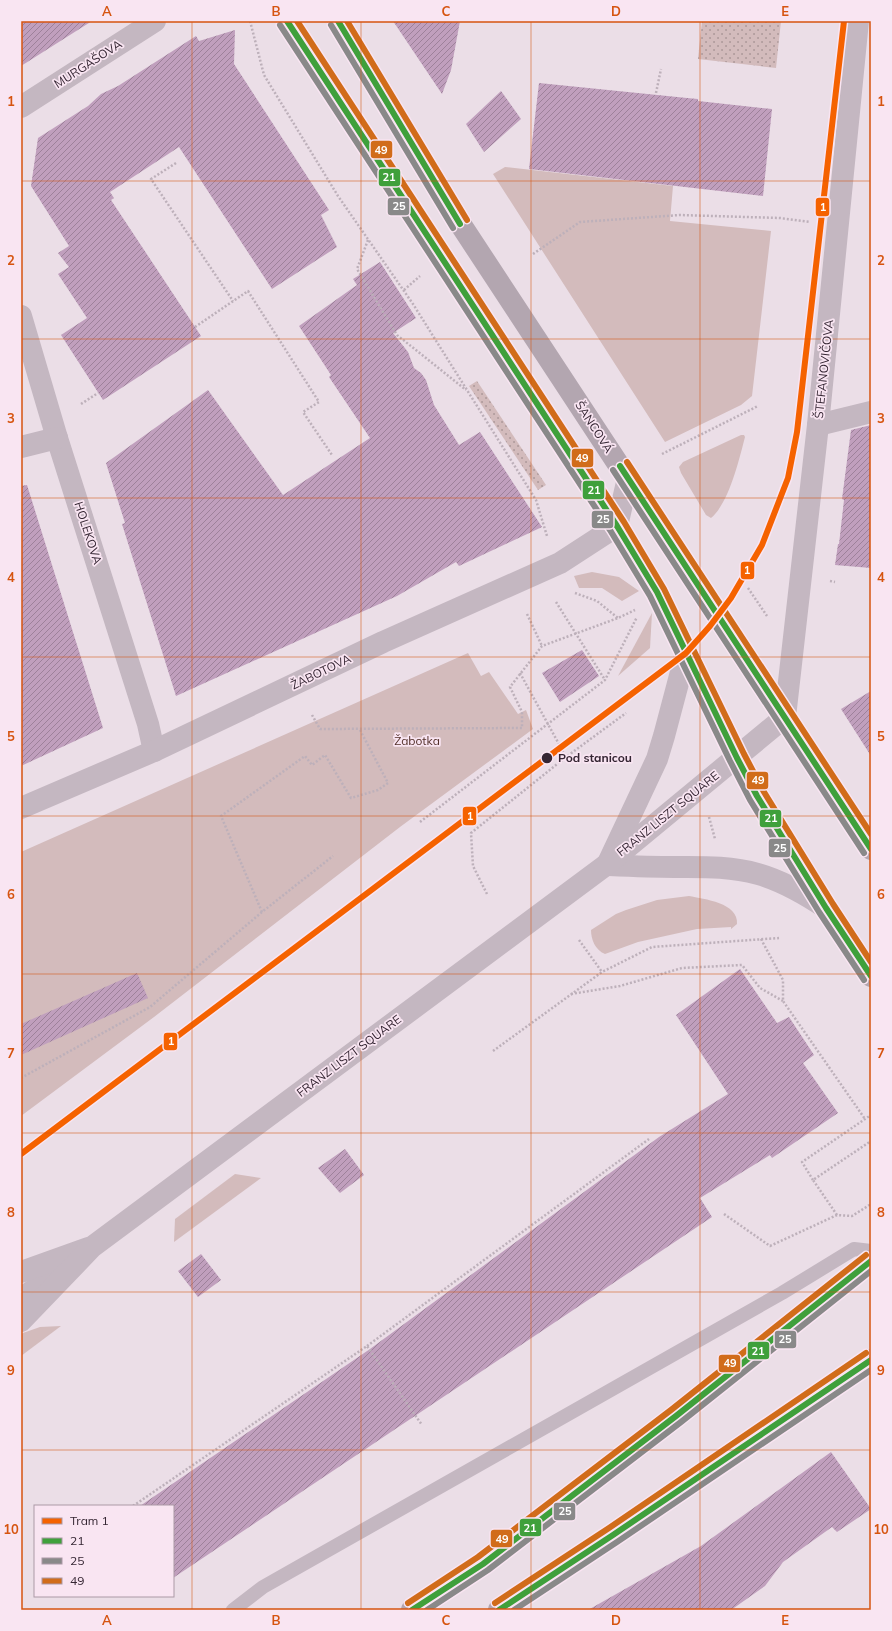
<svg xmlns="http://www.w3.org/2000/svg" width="892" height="1631" font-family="Mulish,sans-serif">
<defs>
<pattern id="garden-dots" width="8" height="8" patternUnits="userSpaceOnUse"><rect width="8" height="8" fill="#d3bbbc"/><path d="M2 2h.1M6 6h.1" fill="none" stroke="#ac9899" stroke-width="1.8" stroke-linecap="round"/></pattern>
<pattern id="building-hatch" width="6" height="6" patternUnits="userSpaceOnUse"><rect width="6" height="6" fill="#c09fbd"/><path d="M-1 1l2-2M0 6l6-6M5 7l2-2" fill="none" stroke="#9d819a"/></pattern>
</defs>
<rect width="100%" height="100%" fill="#ebdee7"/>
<g fill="#d3bbbc">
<polygon points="505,167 673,186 670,221 771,231 752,396 741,405 665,442 493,174"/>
<path d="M741 435H744L745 437C739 460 729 503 711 518L706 515 681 473 679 467 683 462Z"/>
<polygon points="592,572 619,577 639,591 622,601 602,588 579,588 574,576"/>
<polygon points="652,613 650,648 618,676"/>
<polygon points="468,653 481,676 489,672 518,714 526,710 533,729 400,827 154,1017 21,1116 21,852"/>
<path d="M689 896C704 899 739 903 737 924L731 929V927L697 929 638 942 605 954C595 950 591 939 591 930L616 914 626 910 657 900Z"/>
<polygon points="235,1174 261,1178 174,1242 175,1219"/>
<polygon points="61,1326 21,1356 21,1335 23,1333 40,1327"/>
</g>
<g fill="url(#garden-dots)">
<polygon points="702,21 781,21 776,68 698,59"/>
<polygon points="477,381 546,485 538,490 469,386"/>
</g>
<g fill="url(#building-hatch)">
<polygon points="21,21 92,21 21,66"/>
<polygon points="393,21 460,21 451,70 442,94"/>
<polygon points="235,30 234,64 329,210 321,215 337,247 272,289 179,147 110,192 114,198 111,200 201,336 103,400 61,335 87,318 58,274 69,267 58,253 69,246 31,186 38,138 88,106 101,94 118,86 196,36 199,41"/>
<polygon points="539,83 687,98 698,99 698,101 772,109 763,196 529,169"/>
<polygon points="501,91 521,119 484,152 466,124"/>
<polygon points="380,262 416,318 393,333 408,352 414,368 421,373 426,380 434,405 459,445 480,432 542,527 459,566 456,562 397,596 176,696 122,524 125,523 106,463 208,390 283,495 370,438 329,377 331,375 299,326 357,285 353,279"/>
<polygon points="871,425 871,568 835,565 838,544 839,544 844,500 842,499 851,430"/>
<polygon points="27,485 103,728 21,766 21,486"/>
<polygon points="582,650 599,676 560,702 542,673"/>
<polygon points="871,691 871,756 841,709"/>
<polygon points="740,969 777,1023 789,1017 814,1055 803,1063 838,1113 772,1158 770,1155 700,1198 712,1217 173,1578 173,1506 140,1506 370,1349 659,1137 728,1094 676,1015"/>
<polygon points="137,973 148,998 21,1055 21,1024"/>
<polygon points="345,1149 364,1175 340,1193 318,1168"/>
<polygon points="201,1254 221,1280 198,1297 178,1271"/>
<polygon points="831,1452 871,1509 837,1532 832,1527 783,1562 765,1586 731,1610 588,1610 701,1546"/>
</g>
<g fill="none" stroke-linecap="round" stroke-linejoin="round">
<g stroke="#bdb0ba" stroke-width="2.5" stroke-dasharray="2 2" stroke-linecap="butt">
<polyline points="250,21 264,75 338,196 413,304 536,500 547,536"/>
<polyline points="656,93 661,69"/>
<polyline points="176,163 151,179 233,301"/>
<polyline points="368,240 357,269 397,335 466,390"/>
<polyline points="533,254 580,222 680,215 780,218 810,222"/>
<polyline points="404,290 420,276"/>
<polyline points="195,327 248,291 319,402 303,412 332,455"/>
<polyline points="81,404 98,393"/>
<polyline points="662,454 758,406"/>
<polyline points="830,581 835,582"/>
<polyline points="748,588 767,616"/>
<polyline points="575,593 597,601 618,618"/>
<polyline points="556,602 605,680"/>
<polyline points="527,614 542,646"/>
<polyline points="520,673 566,757"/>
<polyline points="312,715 320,729 522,728 522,712 510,687 542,646 618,618 635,610"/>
<polyline points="709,817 715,839"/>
<polyline points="420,822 605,680 637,617"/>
<polyline points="487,894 473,866 471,833 566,757 626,713"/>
<polyline points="262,912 221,816 305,756 312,765 325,755 351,798 378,790 388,783 360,730"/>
<polyline points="761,939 783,980 783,1001 865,1119"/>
<polyline points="579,940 602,972"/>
<polyline points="571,994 620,986 682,968 742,965 760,988 783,1001"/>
<polyline points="493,1051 602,972 652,947 779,938"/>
<polyline points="21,1078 150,1007 262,912 333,856"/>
<polyline points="813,1180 802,1162 871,1115"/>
<polyline points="724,1214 770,1246 837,1215 852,1216 871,1204"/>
<polyline points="837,1215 813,1180 871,1141"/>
<polyline points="367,1346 649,1139"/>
<polyline points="133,1506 367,1346 422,1425"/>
</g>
<polyline stroke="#c4b7c1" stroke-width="14" points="233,1610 263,1587 782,1293 854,1249 871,1251"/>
<g stroke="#c4b7c1" stroke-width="22">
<polyline points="21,107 155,21"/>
<polyline points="21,316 57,438 148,724 154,751"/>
<polyline points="818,425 871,412"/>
<polyline points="21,447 57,438"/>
<polyline points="785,717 818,425 858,21"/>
<polyline points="21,808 154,751 383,642 560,563 617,526 628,478"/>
<polyline points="21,1299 65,1267"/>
</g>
<g stroke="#c4b7c1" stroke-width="22">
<polyline points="609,861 657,759 664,736 686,653"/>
<path d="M606 865C629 866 651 867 674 867 702 867 730 866 758 874 783 881 805 894 826 908"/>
<polyline points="21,1272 88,1248"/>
<polyline points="21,1321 92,1247 606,865 785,717"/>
</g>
<g stroke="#b3a6b0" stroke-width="22">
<polyline points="287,21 617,526 657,592 737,758 757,796 826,908 871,976"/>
<polyline points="338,21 442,196 871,849"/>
<polyline points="412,1610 483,1564 676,1416 871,1261"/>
<polyline points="499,1610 613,1535 843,1380 871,1360"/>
</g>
<defs>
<g id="bus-1">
<polyline points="287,21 617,526 657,592 737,758 757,796 826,908 871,976"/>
<polyline points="338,21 460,224"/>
<polyline points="620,466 871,849"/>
<polyline points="412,1610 483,1564 676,1416 871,1261"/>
<polyline points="499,1610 613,1535 871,1360"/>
</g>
<g id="bus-2">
<polyline points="280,25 610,530 650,596 730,761 750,800 819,912 864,980"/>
<polyline points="331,25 453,228"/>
<polyline points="613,470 864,853"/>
<polyline points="427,1610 488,1570 681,1422 871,1271"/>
<polyline points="514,1610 617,1542 871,1370"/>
</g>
<g id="bus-3">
<polyline points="297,21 624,522 664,589 744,754 764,792 833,904 871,962"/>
<polyline points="347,21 467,220"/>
<polyline points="627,462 871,834"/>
<polyline points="408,1603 478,1557 671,1410 866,1255"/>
<polyline points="495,1603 609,1528 866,1353"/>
</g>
</defs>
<use href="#bus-1" stroke="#f9e5f2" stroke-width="9"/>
<use href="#bus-2" stroke="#f9e5f2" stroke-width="9"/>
<use href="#bus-3" stroke="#f9e5f2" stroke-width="9"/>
<use href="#bus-1" stroke="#3fa03b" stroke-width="6"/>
<use href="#bus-2" stroke="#898989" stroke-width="6"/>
<use href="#bus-3" stroke="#d16c1a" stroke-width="6"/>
<defs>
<polyline id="tram-1" points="21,1154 686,653 710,626 731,598 762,545 788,478 797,432 844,21"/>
</defs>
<use href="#tram-1" stroke="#f9e5f2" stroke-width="9"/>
<use href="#tram-1" stroke="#f56200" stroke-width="6"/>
</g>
<path fill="none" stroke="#d65410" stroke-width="1" stroke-opacity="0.55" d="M192 21V1610M361 21V1610M531 21V1610M700 21V1610M21 181H871M21 339H871M21 498H871M21 657H871M21 816H871M21 974H871M21 1133H871M21 1292H871M21 1450H871"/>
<circle fill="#352633" stroke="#f9e5f2" stroke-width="1.5" cx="547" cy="758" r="6"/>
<g text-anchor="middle" stroke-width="3.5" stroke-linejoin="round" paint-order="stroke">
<g font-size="12" fill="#352633" stroke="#f9e5f2">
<text transform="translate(88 64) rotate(-33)" y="4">MURGAŠOVA</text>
<text transform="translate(824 369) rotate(-84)" y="4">ŠTEFANOVIČOVA</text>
<text transform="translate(594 427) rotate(57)" y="4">ŠANCOVÁ</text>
<text transform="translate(88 533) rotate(72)" y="4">HOLEKOVA</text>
<text transform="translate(321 672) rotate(-26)" y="4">ŽABOTOVA</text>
<text transform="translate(668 814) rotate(-39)" y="4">FRANZ LISZT SQUARE</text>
<text transform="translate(349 1056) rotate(-37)" y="4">FRANZ LISZT SQUARE</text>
</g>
<g font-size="12" fill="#53302a" stroke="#f9e5f2">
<text x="417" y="745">Žabotka</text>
</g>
<g font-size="12" font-weight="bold" fill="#352633" stroke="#f9e5f2" text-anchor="start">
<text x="558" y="762">Pod stanicou</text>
</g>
</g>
<g stroke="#f9e5f2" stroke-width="1.5">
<rect x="370" y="140" width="23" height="19" rx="4" fill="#d16c1a"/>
<rect x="378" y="168" width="23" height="19" rx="4" fill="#3fa03b"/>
<rect x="387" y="197" width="23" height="19" rx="4" fill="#898989"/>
<rect x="815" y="197" width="15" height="20" rx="4" fill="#f56200"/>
<rect x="571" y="448" width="23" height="20" rx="4" fill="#d16c1a"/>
<rect x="582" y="480" width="23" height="20" rx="4" fill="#3fa03b"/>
<rect x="591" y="510" width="23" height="19" rx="4" fill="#898989"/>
<rect x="740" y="561" width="15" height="19" rx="4" fill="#f56200"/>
<rect x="746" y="771" width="23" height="19" rx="4" fill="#d16c1a"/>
<rect x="462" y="806" width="15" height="20" rx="4" fill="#f56200"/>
<rect x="759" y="809" width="23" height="19" rx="4" fill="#3fa03b"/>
<rect x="768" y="838" width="23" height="20" rx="4" fill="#898989"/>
<rect x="163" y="1032" width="15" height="19" rx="4" fill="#f56200"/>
<rect x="774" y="1330" width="23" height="19" rx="4" fill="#898989"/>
<rect x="747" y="1341" width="23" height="19" rx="4" fill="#3fa03b"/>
<rect x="718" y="1354" width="23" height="19" rx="4" fill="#d16c1a"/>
<rect x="553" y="1502" width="23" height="19" rx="4" fill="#898989"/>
<rect x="519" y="1518" width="23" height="19" rx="4" fill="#3fa03b"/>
<rect x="490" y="1529" width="23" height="19" rx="4" fill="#d16c1a"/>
</g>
<g font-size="11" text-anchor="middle" font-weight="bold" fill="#fff">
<text x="381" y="154">49</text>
<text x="389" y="181">21</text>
<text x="399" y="210">25</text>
<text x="823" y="211">1</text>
<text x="582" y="462">49</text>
<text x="594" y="494">21</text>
<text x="603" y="523">25</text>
<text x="747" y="574">1</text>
<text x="758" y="784">49</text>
<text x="470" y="820">1</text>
<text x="771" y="822">21</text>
<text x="780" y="852">25</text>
<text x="171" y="1045">1</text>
<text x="785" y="1343">25</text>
<text x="758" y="1355">21</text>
<text x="730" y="1367">49</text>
<text x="565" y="1515">25</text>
<text x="530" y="1532">21</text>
<text x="502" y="1543">49</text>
</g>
<rect width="892" height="1631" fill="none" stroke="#f9e5f2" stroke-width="44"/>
<rect x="34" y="1505" width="140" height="92" fill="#f9e5f2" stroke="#ab99a6"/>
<rect x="42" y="1518" width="20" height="6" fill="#f56200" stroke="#ab99a6"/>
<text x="70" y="1525" font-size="12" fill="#352633">Tram 1</text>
<rect x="42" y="1538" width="20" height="6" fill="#3fa03b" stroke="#ab99a6"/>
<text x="70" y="1545" font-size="12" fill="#352633">21</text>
<rect x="42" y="1558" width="20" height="6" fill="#898989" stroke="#ab99a6"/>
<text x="70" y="1565" font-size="12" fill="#352633">25</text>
<rect x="42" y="1578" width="20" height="6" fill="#d16c1a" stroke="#ab99a6"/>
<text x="70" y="1585" font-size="12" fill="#352633">49</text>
<rect x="22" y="22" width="848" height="1587" fill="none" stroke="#d65410" stroke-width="1.5"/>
<g font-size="13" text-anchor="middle" font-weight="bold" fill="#d65410">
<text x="107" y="16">A</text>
<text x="276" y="16">B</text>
<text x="446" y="16">C</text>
<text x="616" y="16">D</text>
<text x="785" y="16">E</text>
<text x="11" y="106">1</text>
<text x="881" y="106">1</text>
<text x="11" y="265">2</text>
<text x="881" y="265">2</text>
<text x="11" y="423">3</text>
<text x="881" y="423">3</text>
<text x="11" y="582">4</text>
<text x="881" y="582">4</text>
<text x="11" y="741">5</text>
<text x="881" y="741">5</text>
<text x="11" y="899">6</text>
<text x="881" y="899">6</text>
<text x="11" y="1058">7</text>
<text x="881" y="1058">7</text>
<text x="11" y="1217">8</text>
<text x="881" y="1217">8</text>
<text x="11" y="1375">9</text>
<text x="881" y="1375">9</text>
<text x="11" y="1534">10</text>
<text x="881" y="1534">10</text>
<text x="107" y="1625">A</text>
<text x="276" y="1625">B</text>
<text x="446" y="1625">C</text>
<text x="616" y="1625">D</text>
<text x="785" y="1625">E</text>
</g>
</svg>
